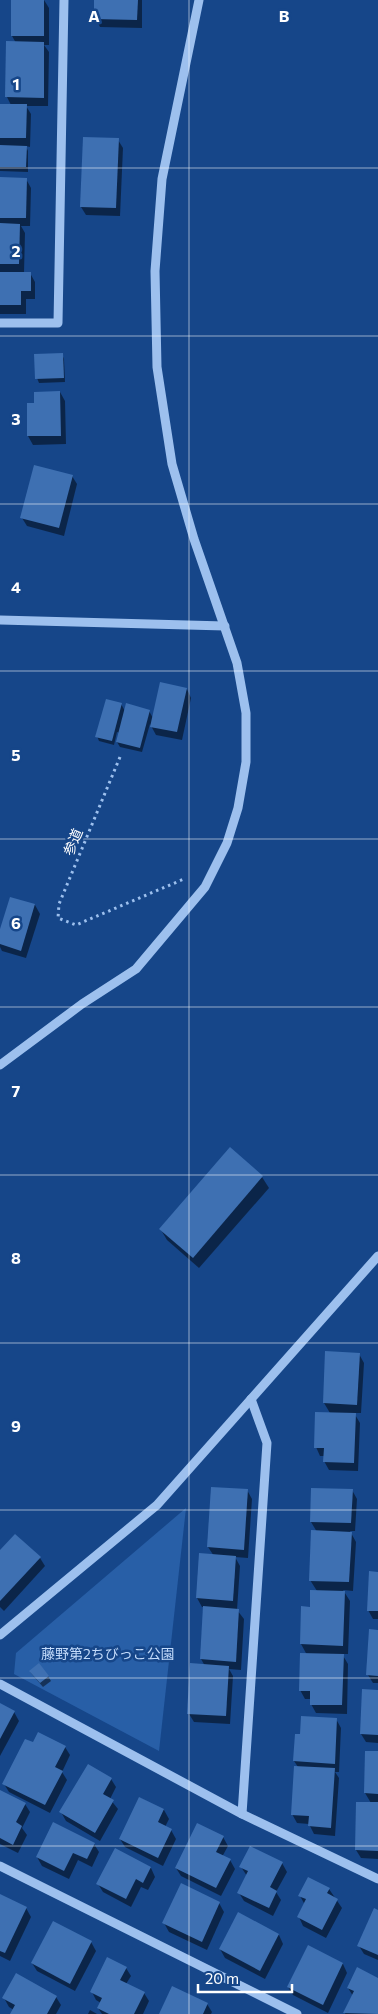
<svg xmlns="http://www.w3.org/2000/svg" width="378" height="2014" font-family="Commissioner,'Noto Sans JP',sans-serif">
<rect width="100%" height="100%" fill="#164689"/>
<polygon fill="#285fa7" points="186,1508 159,1751 14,1674 16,1653"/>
<g fill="#0007">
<polygon points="12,0 44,0 49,8 49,45 44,45 49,52 48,106 26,106 31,114 30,147 26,146 28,151 28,172 0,171 0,105 11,105 7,97 16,43 12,36"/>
<polygon points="96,0 142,0 142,28 100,27 96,19"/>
<polygon points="118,140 123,148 120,216 86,215 81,207"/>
<polygon points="0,179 26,179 31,188 30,226 21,226 25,233 24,273 30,273 35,282 35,299 26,299 26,314 0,314"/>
<polygon points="62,354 64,359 65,382 39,383 37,378"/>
<polygon points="60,392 65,401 66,444 33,445 28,436 28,404 36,404"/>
<polygon points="72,476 77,484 64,536 27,526 22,518"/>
<polygon points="187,689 191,698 182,740 156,735 150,724 142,752 120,747 117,742 120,733 117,732 114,745 99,741 97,736 121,704 125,711 149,711 153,718"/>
<polygon points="11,898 35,905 40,914 26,958 2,951 0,947 0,934"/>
<polygon points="262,1177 269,1188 199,1268 167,1240 161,1230"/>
<polygon points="359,1354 364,1363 361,1413 354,1413 360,1423 358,1471 329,1470 324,1461 325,1456 320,1456 316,1447 330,1413 324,1403"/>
<polygon points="247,1490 252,1499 248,1558 235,1557 240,1566 237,1610 244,1619 241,1670 229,1669 233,1676 230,1724 194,1722 189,1714 205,1666 201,1659 205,1607 202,1607 197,1598 200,1555 214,1556 208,1547"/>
<polygon points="352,1490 357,1499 355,1531 350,1531 356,1542 353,1591 343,1590 350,1601 348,1654 342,1654 348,1664 347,1714 316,1713 311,1704 311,1699 305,1699 300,1690 307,1655 301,1644 317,1591 310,1580 317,1532 311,1522"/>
<polygon points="0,1552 40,1558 45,1566 4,1611 0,1607"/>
<polygon points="378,1573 378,1619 373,1619 368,1610"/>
<polygon points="378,1631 378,1683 373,1683 368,1675"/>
<polygon points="30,1672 48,1676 51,1681 43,1687"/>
<polygon points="378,1692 378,1743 366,1742 361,1734"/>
<polygon points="0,1705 14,1712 19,1721 0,1756"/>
<polygon points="336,1719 341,1728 339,1772 335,1772 339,1778 335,1836 314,1834 309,1824 297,1823 292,1814 298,1767 294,1761 301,1735"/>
<polygon points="33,1744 65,1747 70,1755 62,1772 67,1780 50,1813 9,1792 4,1784"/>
<polygon points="378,1752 378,1859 361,1858 356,1850 371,1803 365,1793"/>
<polygon points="111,1779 116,1787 110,1799 118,1809 100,1841 66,1821 61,1812"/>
<polygon points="0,1791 25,1804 30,1812 22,1828 27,1835 18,1853 0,1844"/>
<polygon points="140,1798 164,1810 169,1819 165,1827 171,1830 176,1839 163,1866 125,1847 120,1839"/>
<polygon points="223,1837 228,1846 222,1857 230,1860 235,1869 221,1896 181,1876 176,1868"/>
<polygon points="94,1844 99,1852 92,1867 78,1860 69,1879 42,1866 37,1857"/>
<polygon points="115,1850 151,1868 155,1877 148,1890 141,1887 131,1907 103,1892 98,1884"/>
<polygon points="282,1863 287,1872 276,1892 281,1900 273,1916 244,1901 239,1893 247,1876 241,1867"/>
<polygon points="329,1889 342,1908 326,1938 303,1926 299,1917 305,1905 300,1896"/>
<polygon points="0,1895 26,1908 31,1917 10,1961 0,1956"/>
<polygon points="219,1903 224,1912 207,1950 169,1932 164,1923"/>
<polygon points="378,1912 378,1960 364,1954 359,1946"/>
<polygon points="238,1914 279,1935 283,1944 265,1979 225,1958 220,1949"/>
<polygon points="91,1942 96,1951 75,1991 37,1971 32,1963"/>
<polygon points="308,1947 343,1964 347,1973 328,2013 293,1995 288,1987"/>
<polygon points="126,1968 131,1976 126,1984 144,1993 149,2001 143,2014 102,2014 98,2008 101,2003 96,2000 92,1992"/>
<polygon points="378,1979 378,2014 345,2014 353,1996 348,1988"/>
<polygon points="56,1997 61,2005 56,2014 11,2014 14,2010 9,2007 4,1998"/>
<polygon points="207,2004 212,2012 211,2014 161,2014"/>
<polygon points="90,2010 97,2014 88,2014"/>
</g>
<g fill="#3e70b2">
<rect x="11" y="0" width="33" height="36"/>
<polygon points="94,0 138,0 137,20 94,19"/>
<polygon points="6,41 44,42 44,98 5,97"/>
<polygon points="0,104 27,104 26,138 0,138"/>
<polygon points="83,137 119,138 116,208 80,207"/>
<polygon points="0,145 27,146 26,167 0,167"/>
<polygon points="0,177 27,178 26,218 0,218"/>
<polygon points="0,223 20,224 19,264 0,264"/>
<polygon points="0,272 31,272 31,291 21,291 21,305 0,305"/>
<polygon points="63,353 64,378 35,379 34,354"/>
<polygon points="60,391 61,436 27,436 27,403 34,403 34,392"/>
<polygon points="34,465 73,475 59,528 20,518"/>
<polygon points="160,682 187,688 177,732 150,727"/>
<polygon points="106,699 122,703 112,741 95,737"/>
<polygon points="126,703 150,710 140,748 116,742"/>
<polygon points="10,897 35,904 21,951 0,944 0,929"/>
<polygon points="230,1147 263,1176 193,1258 159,1229"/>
<polygon points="325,1351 360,1353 357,1405 323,1403"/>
<polygon points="315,1412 356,1413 354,1463 323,1462 324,1448 314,1448"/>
<polygon points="211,1487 248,1489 244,1550 207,1547"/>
<polygon points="311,1488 353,1489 351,1523 310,1522"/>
<polygon points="311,1530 352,1532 349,1582 309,1581"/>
<polygon points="15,1534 41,1557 0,1601 0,1550"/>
<polygon points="199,1553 236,1556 233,1601 196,1598"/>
<polygon points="369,1571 378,1572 378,1611 367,1611"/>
<polygon points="310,1590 345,1591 343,1646 300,1644 301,1606 310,1607"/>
<polygon points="203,1606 239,1609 236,1662 200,1659"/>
<polygon points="369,1629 378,1630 378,1676 366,1675"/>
<polygon points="300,1653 344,1654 342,1705 310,1705 310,1691 299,1691"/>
<polygon points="39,1663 49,1676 40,1683 29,1671"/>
<polygon points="190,1663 229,1666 226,1716 187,1714"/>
<polygon points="362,1689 378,1690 378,1735 360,1734"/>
<polygon points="0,1703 15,1711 0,1739"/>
<polygon points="301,1716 337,1718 335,1764 293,1761 295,1734 300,1734"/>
<polygon points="38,1732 66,1746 55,1767 63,1771 45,1805 2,1784 25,1739 33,1742"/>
<polygon points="365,1751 378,1751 378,1794 364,1793"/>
<polygon points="88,1764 112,1778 103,1794 114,1800 95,1833 59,1812"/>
<polygon points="294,1766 335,1768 331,1828 308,1826 309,1816 291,1815"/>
<polygon points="0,1790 26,1803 16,1822 22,1826 13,1845 0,1838"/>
<polygon points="139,1797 164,1809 158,1822 172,1829 158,1858 119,1839"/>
<polygon points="356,1802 378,1802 378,1851 355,1850"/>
<polygon points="53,1822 95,1843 87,1859 73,1853 64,1871 36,1857"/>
<polygon points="197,1823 224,1836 216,1852 231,1859 216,1888 175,1868"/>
<polygon points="250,1846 283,1862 270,1887 277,1891 269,1908 237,1893 248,1871 239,1867"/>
<polygon points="115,1848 151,1867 143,1883 136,1879 126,1899 96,1884"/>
<polygon points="308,1877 330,1888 327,1893 338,1899 322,1930 297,1917 306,1899 298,1896"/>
<polygon points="181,1883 220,1902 202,1942 162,1923"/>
<polygon points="0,1894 27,1907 5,1953 0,1951"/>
<polygon points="374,1908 378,1910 378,1955 357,1946"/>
<polygon points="238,1912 279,1934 260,1971 219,1949"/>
<polygon points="53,1921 92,1941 70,1984 31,1963"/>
<polygon points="308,1945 343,1963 323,2005 287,1987"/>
<polygon points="107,1957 127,1967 120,1980 145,1992 134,2014 109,2014 97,2008 102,1998 90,1992"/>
<polygon points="357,1967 378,1978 378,2014 343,2013 354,1991 347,1988"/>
<polygon points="16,1973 57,1996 47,2014 10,2014 15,2005 2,1998"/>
<polygon points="172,1986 208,2003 203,2014 159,2014"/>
</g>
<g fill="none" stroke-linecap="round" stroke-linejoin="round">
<polyline stroke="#9dc0ee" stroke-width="3" stroke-dasharray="2.5 4" stroke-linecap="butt" points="120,757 59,904 58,918 76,925 184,879"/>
<g stroke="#9dc0ee" stroke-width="9">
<polyline points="0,323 58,323 64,0"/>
<polyline points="0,620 225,626"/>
<polyline points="0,1065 82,1004 136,969 205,887 227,843 238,808 246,762 246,713 237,663 194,539 172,464 157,367 155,271 162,179 199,0"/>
<polyline points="0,1635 157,1505 378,1256"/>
<polyline points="0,1684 242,1814 378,1879"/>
<polyline points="242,1814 267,1443 251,1399"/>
<polyline points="0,1866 297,2014"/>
</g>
</g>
<path fill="none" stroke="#fff" stroke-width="1" stroke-opacity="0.55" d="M189 0V2014M0 168H378M0 336H378M0 504H378M0 671H378M0 839H378M0 1007H378M0 1175H378M0 1343H378M0 1510H378M0 1678H378M0 1846H378"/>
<g text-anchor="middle" stroke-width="5" stroke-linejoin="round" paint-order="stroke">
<g font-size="14" fill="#fff" stroke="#164689">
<text transform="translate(73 842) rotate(-67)" y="5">参道</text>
</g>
<g font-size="14" fill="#c3dbfb" stroke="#164689">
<text x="108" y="1659">藤野第2ちびっこ公園</text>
</g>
</g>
<g font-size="16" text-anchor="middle" font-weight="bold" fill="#fff" stroke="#164689" stroke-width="5" stroke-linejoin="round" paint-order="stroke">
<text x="94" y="22">A</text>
<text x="284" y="22">B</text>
<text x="16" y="90">1</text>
<text x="16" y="257">2</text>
<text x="16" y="425">3</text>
<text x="16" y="593">4</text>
<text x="16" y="761">5</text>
<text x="16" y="929">6</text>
<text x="16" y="1097">7</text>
<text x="16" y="1264">8</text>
<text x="16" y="1432">9</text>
</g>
<path d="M198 1984v8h94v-8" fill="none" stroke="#ffffff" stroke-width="2.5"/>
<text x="205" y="1984" font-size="15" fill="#ffffff" stroke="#164689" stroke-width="4" paint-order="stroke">20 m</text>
</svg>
